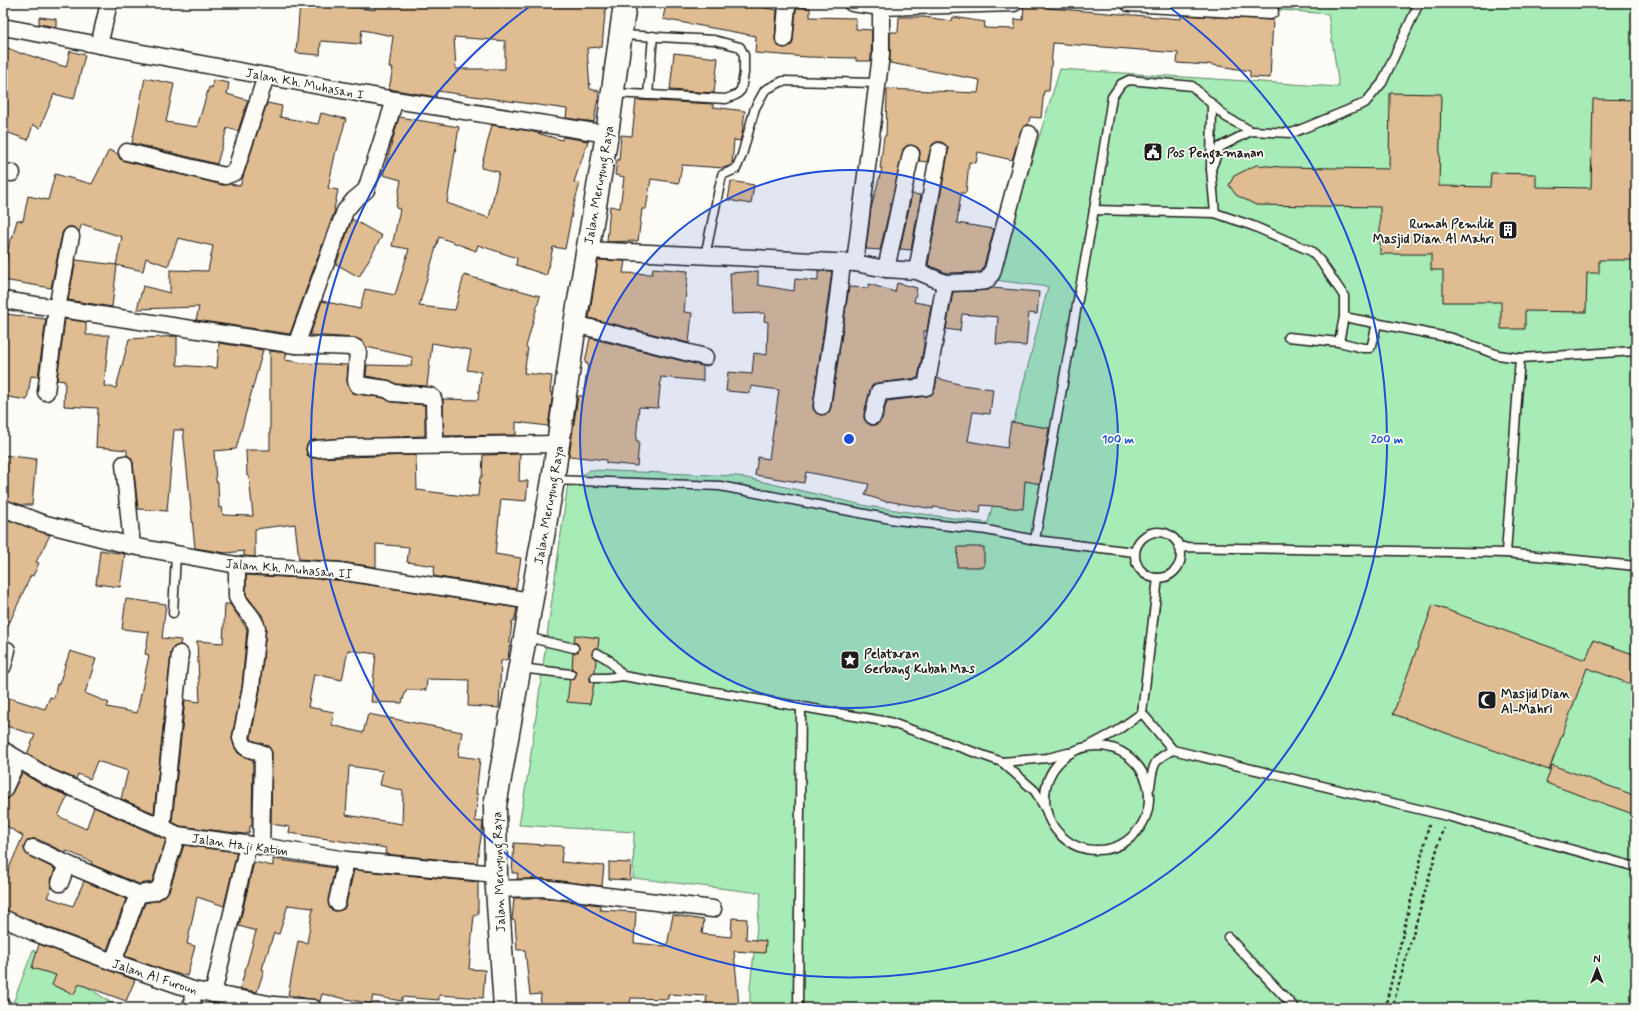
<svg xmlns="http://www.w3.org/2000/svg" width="1639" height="1011" font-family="Mynerve,sans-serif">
<rect width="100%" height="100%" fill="#fdfcf7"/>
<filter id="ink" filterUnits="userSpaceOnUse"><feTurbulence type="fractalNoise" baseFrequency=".025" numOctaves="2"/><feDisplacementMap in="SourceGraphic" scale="8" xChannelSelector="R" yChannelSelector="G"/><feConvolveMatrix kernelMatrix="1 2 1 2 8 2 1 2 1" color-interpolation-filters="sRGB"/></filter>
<g filter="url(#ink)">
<g fill="#a7ebb6" stroke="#628469">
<polygon points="1197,3 1636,3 1636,1008 750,1008 750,987 761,893 633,878 634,832 519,825 529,767 568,483 576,480 589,470 738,476 867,506 988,523 1048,287 995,280 1060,69 1339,87 1328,14"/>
<polygon points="33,950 119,1008 11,1008"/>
</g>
<g fill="#dfbc91" stroke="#1c1c1c" fill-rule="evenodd">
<path d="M300 3H346V6L375 10 376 3H606L602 47 587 48 590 89 599 91 594 122 566 118 567 109 437 91 436 97 389 89 393 68H389L393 36 362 30 360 44 321 41 320 55 296 53ZM454 37 505 41V69H456Z"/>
<polygon points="666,3 738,3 777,10 775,39 778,46 784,48 792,45 793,40 796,10 798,7 810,8 810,17 856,18 856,29 872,30 871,59 870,61 856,61 856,58 808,57 755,53 756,36 663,19"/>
<polygon points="1024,5 1048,6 1048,8 1181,19 1181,15 1273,20 1270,78 1250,77 1250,71 1207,64 1207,65 1177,63 1178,53 1053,43 1049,91 1044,91 1041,118 1030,117 1028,125 1022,128 1012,160 978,152 976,163 969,162 966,193 961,193 957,223 994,229 983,269 981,272 947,273 928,265 948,153 948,147 941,142 936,142 932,145 927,162 919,161 920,151 917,147 908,145 904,148 880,250 866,249 871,208 882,168 880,168 884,136 886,136 887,89 978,93 980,80 890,63 890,32 898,32 899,17 924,17 952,21 953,17 985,22 984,28 1015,29 1015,19 1023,20"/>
<polygon points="39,17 56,19 56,27 39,24"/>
<polygon points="3,46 22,54 22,53 66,67 70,51 85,55 74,99 54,94 40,128 33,125 28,140 3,131 3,104 9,82 3,79"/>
<polygon points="674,53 718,58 714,93 670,90"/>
<polygon points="145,78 174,84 166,122 197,127 209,87 212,88 213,80 229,83 227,94 248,100 238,131 227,128 217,164 132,143"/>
<polygon points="1390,93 1441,94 1439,186 1490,187 1491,173 1536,174 1536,187 1591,188 1593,99 1636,100 1636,260 1599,260 1599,273 1587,273 1586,312 1525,311 1525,329 1501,329 1501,302 1443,302 1443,270 1431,270 1431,254 1380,254 1380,207 1256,205 1236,195 1229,185 1234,176 1256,165 1281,167 1389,169"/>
<polygon points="636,100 713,104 713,107 745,111 742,134 740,141 734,140 732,165 723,168 682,165 679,183 651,179 646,209 642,209 638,241 607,242 610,206 620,208 624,177 615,175 617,160 619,160 621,135 632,136"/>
<polygon points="267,103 282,106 280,117 318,124 321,113 346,119 337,151 336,150 328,188 338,190 334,209 335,210 290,334 196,320 199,307 137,309 143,286 170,293 170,270 208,271 213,246 178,238 168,266 146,258 143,271 116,265 122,237 82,224 79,232 73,227 68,227 64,230 62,234 51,288 3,280 10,239 12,239 17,220 23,221 28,196 48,200 55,174 92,184 109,150 118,154 120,159 125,161 223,185 231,184 240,186"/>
<polygon points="399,117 459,127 447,203 489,218 499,172 481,168 492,125 530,131 562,140 563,137 588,141 574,182 580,183 573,208 565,249 553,247 547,274 546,275 516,265 517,258 478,245 476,251 439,237 419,306 455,310 464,275 540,296 526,347 528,348 524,373 552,376 550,392 553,393 548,426 516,422 516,435 444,436 443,399 478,400 481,372 467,370 471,350 432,343 427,386 396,384 388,380 366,376 367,365 411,366 412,357 366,347 362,341 355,338 310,335 322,301 360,309 365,289 395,295 409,249 392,246 400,209 396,208 401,180 383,175"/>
<polygon points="731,181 754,185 751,204 728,200"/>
<polygon points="912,194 921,195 911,250 900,249"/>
<polygon points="352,219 382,236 359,277 336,264"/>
<polygon points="76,260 117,265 112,307 68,300"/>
<polygon points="598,260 625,261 623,273 652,274 653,268 688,271 684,312 692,313 689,343 589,318"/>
<polygon points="758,271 758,285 794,291 795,279 818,281 818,271 832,271 813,405 813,409 816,413 821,415 829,412 831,407 849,287 868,288 869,284 895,292 897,283 917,288 914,302 931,305 927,331 924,331 924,345 918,378 878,383 873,385 870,390 864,414 864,419 870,425 876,425 882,419 887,401 927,396 932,394 935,389 937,378 962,385 993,389 990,414 973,412 968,441 1007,448 1011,422 1049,428 1040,484 1025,481 1023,509 981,505 980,513 933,507 933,509 887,501 887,502 865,495 869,484 806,472 804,483 755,475 758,457 769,459 779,390 751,386 750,393 726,391 728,372 752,374 754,353 767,355 768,322 764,321 765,313 732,314 730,273"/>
<polygon points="992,288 1039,292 1037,314 1029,313 1026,346 996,344 998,317 962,314 960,331 946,329 953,292 987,290"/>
<polygon points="6,314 46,319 38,377 31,376 27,400 3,396 3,341"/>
<polygon points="65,319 86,322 86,335 109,335 104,386 116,388 129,339 177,336 177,365 217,368 219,343 263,350 236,449 214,451 216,482 218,482 219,508 222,507 223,515 253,516 249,476 247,476 246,450 270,450 270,351 287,353 285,360 304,363 348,365 347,381 350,389 353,393 384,398 392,402 425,405 425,436 314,440 309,441 306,449 307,455 311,458 416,455 417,490 471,497 471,496 478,496 480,477 482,477 483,455 520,454 519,481 528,481 526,501 501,499 495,554 521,558 516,589 433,576 435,566 407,562 409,547 376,544 376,567 340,562 299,559 295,524 255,529 255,557 244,556 244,551 226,553 195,548 183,430 174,430 167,511 138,509 133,463 131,458 127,455 127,450 96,447 98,408 64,406 65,381 57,380"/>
<polygon points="590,338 703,366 703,381 661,377 658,408 639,407 636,441 639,441 637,466 606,463 606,460 569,456 578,396 583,396 588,364 585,363"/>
<polygon points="3,455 36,459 32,505 22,505 3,499"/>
<polygon points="3,518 50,535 36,562 39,563 33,576 31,575 3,637"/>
<polygon points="958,547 984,547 984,567 957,567"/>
<polygon points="100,550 125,554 120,587 96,584"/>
<path d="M246 575 338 580 517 608 514 622H512L508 659 501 661 499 708 468 706 469 680 427 679 426 690H406L402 703 371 702 376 654 348 650 342 680 314 674 308 707 334 712 332 725 363 733 368 714 462 732 458 756 480 759 476 794H478L475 821 483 822V824L477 863 385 854 386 848 289 833 290 827 271 824 272 754 271 750 268 746 252 740 251 737 260 690 266 629 262 615 246 595ZM349 766 383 771 380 785 403 791 402 824 346 815Z"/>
<polygon points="126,599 166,604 162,638 181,640 180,645 173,648 171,653 154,813 121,799 128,771 97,761 90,779 78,774 76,779 52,769 27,754 35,735 3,725 3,696 45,709 50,697 54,698 57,684 59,684 70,651 96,659 85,693 109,703 107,707 137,713 149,655 145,654 149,632 122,629"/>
<polygon points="225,604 230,604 247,629 242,687 232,737 234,746 238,753 243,756 253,760 252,826 250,826 249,833 244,834 180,826 172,822 185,700 200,702 197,641 223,643"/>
<polygon points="1433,605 1586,660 1593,640 1636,655 1636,686 1587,668 1549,770 1393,714"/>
<polygon points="575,635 599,638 598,648 594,648 592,653 592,656 596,659 595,672 592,673 590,678 590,681 594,683 590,704 567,702 570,679 574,679 576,675 576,671 572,669 573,653 578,652 579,649 578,644 574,642"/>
<polygon points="1552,765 1636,796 1636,815 1546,783"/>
<polygon points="22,773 44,786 68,796 58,816 86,829 94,807 166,840 152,882 139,884 91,864 92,862 67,851 66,853 37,839 32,839 25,844 24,849 29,856 55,869 51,880 52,887 47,897 73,906 84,881 126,899 107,950 37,923 3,909 3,882 23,836 3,824 3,800 8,799 11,795"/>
<polygon points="514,843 563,846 561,862 604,866 602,886 543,879 517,879 518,873 512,873"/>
<polygon points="184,845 237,852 224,906 197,897 187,944 195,946 187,976 166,971 125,956 145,903 159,900 165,896 169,891"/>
<polygon points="273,859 335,868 328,900 330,909 335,911 344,909 346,904 354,870 478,882 478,915 474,915 469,969 485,970 483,998 439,995 439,1000 402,997 402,1001 373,996 371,1004 322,994 320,1001 288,995 298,941 307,943 313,908 288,905 279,934 274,933 262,969 264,970 257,992 240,989 256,931 239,926 254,862 273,866"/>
<polygon points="609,862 631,863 630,880 609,879"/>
<polygon points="514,898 542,898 600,905 600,910 636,912 634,943 667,946 673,915 704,920 702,934 731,937 732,918 747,919 746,939 766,941 765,953 734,951 739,1006 707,1008 706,996 668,994 668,999 631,998 629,1008 540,1008 541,994 530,995 525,950 517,950 515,921 512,920"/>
<polygon points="39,944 135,980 126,1001 79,984 74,994 52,985 56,975 32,968"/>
</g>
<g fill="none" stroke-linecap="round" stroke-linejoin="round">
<defs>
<g id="service">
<polyline points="613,93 726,99 736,95 741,90 744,73 744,55 740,47 714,40 622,35"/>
<polyline points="648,95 653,36"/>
<polyline points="1212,104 1211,169 1215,213"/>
<polyline points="1211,169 1220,147 1251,131 1292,133 1365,103 1382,83 1419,3"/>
<polyline points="1094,210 1215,213 1253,226 1311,251 1321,262 1344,296 1344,317 1339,342"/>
<polyline points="705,256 722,175 736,169 742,155 755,108 765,90 783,81 878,83"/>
<polyline points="1344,317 1452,338 1498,355 1520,358 1636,351"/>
<polyline points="1288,337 1339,342 1363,348 1370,348 1372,345 1377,323"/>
<polyline points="553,480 720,486 896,520 987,530 1035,540 1134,552"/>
<circle cx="1158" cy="555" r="23"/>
<polyline points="1035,540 1094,210 1112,97 1121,84 1129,80 1192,86 1226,117 1251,131"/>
<polyline points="1179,547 1506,553 1636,566"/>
<polyline points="1506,553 1520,358"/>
<polyline points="1158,578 1142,713 1173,750 1447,816 1636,867"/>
<polyline points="173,613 176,554"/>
<polyline points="526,637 574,648"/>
<polyline points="520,668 571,674"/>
<polyline points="623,676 889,722 1002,762 1035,791 1046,810"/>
<polyline points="595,678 606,678 623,676 609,660 597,653"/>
<circle cx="1097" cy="798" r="52"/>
<polyline points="1089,746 1115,732 1142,713"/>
<polyline points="1002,762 1048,758 1068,753"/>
<path d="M1150 787C1153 766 1152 760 1173 750"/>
<polyline points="1228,937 1295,1008"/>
<polyline points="798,1008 801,707"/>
<polyline points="1635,1008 1636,1007"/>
</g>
<g id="minor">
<polyline points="852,3 881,7 1014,3"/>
<polyline points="1129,3 1270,11"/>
<polyline points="3,27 395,100 607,134"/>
<polyline points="784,39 787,6 790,3"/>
<polyline points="99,45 109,3"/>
<polyline points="127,152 225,176 235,172 266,76"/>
<polyline points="3,172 12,173"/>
<polyline points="586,250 855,263 886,269 917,271 945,283 977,282 986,281 992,273 1029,134"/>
<polyline points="855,263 881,55 881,7"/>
<polyline points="886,269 911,154"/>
<polyline points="917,271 939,151"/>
<polyline points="3,300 296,345 354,347 357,349 358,352 356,381 358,385 387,389 393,393 430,396 433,398 434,403 435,445"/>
<polyline points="575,324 705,357"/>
<polyline points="296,345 345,211 354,200 366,190 395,100"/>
<polyline points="46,392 57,308 71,236"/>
<path d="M822 406C828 358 838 310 842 262"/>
<polyline points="873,416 879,392 926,387 945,283"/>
<polyline points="315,449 343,447 558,444"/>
<polyline points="124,464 132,546"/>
<polyline points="3,508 42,523 132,546 237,565 339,571 531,601"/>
<path d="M237 565V597C242 608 254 616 257 628L251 688 241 738C245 753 252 747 263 754L261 846"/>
<polyline points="3,666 7,650"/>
<polyline points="3,750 48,777 162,827 177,835 261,846 346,860 496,874"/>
<polyline points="3,791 18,759"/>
<polyline points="162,827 180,654"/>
<polyline points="33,848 67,864 138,894 154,892 160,888 177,835"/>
<polyline points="60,883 67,864"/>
<polyline points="497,889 542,888 713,909"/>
<polyline points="337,902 346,860"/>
<polyline points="3,918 33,932 113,962 193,990 274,1005 313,1008"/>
<polyline points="113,962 138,894"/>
<polyline points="213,994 248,845"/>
<polyline points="3,1008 4,1008"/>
<polyline points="192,1008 193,990"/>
</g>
<polyline id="secondary" points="505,1008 496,874 495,806 553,480 575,324 607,134 625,3"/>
</defs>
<use href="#service" stroke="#1c1c1c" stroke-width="11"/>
<use href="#minor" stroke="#1c1c1c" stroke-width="19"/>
<use href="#secondary" stroke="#1c1c1c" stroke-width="25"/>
<g stroke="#1c1c1c" stroke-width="2.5" stroke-dasharray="3 3" stroke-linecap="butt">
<polyline points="1385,1008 1429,825"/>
<polyline points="1392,1008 1443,828"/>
</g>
<use href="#service" stroke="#fdfcf7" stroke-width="8"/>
<use href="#minor" stroke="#fdfcf7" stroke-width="16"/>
<use href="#secondary" stroke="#fdfcf7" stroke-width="22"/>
</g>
</g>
<circle cx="849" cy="439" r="269" fill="#1d4ed8" fill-opacity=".12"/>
<g fill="none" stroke="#1d4ed8" stroke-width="2">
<circle cx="849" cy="439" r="269"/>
<path d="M1165 4A538 538 0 1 1 533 4"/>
</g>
<defs>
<symbol id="civic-square" viewBox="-11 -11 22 22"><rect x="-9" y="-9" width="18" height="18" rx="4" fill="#1c1c1c" stroke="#fdfcf7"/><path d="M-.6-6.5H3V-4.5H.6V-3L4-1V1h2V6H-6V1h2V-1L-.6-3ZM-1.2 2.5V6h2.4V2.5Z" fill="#fff"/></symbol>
<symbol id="building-square" viewBox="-11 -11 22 22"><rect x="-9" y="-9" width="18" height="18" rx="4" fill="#1c1c1c" stroke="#fdfcf7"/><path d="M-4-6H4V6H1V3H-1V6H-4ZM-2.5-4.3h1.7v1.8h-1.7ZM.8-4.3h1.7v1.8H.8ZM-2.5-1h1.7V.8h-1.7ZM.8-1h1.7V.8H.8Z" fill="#fff"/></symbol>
<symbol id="sight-square" viewBox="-11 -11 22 22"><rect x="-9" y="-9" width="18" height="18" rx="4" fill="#1c1c1c" stroke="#fdfcf7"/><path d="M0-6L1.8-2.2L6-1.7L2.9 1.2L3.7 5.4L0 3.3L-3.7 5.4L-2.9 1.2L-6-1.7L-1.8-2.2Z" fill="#fff"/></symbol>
<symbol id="mosque-square" viewBox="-11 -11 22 22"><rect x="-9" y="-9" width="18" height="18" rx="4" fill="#1c1c1c" stroke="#fdfcf7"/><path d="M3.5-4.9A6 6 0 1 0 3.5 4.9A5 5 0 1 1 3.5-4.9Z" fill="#fff"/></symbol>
</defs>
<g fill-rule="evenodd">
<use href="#civic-square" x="1142" y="141" width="22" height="22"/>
<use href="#building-square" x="1497" y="219" width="22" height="22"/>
<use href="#sight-square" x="839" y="649" width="22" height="22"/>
<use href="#mosque-square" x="1476" y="689" width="22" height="22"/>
</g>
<g text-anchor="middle" stroke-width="3.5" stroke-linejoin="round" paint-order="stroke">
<g font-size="13" fill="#1c1c1c" stroke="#fdfcf7">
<text transform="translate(305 83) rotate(11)" y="5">Jalan Kh. Muhasan I</text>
<text transform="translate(598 185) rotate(-80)" y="5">Jalan Meruyung Raya</text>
<text transform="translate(548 505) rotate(-80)" y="5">Jalan Meruyung Raya</text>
<text transform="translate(289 568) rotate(5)" y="5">Jalan Kh. Muhasan II</text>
<text transform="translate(240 844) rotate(8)" y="5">Jalan Haji Katim</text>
<text transform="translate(498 872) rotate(-92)" y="5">Jalan Meruyung Raya</text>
<text transform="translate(155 976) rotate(18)" y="5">Jalan Al Furoun</text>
</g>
<g font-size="13" font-weight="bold" fill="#1c1c1c" stroke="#fdfcf7" text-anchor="start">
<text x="1167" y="157">Pos Pengamanan</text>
<text x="1494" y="228" text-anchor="end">Rumah Pemilik<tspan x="1494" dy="15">Masjid Dian Al Mahri</tspan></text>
<text x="864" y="658">Pelataran<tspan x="864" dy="15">Gerbang Kubah Mas</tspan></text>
<text x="1501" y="698">Masjid Dian<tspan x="1501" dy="15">Al-Mahri</tspan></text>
</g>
</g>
<circle cx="849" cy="439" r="6" fill="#1d4ed8" stroke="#fdfcf7" stroke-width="2"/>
<g font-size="12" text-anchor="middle" font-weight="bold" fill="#1d4ed8" stroke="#fdfcf7" stroke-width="3.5" stroke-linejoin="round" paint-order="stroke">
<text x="1118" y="443">100 m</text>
<text x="1387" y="443">200 m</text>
</g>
<rect width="1639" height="1011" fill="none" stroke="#fdfcf7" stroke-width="16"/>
<rect x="8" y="8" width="1623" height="995" fill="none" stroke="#1c1c1c" stroke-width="1.5" filter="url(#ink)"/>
<g transform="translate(1597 969)" stroke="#fdfcf7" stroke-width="3" paint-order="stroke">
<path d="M0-3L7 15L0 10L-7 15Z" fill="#1c1c1c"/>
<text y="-6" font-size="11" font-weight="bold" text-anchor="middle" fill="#1c1c1c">N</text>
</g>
</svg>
